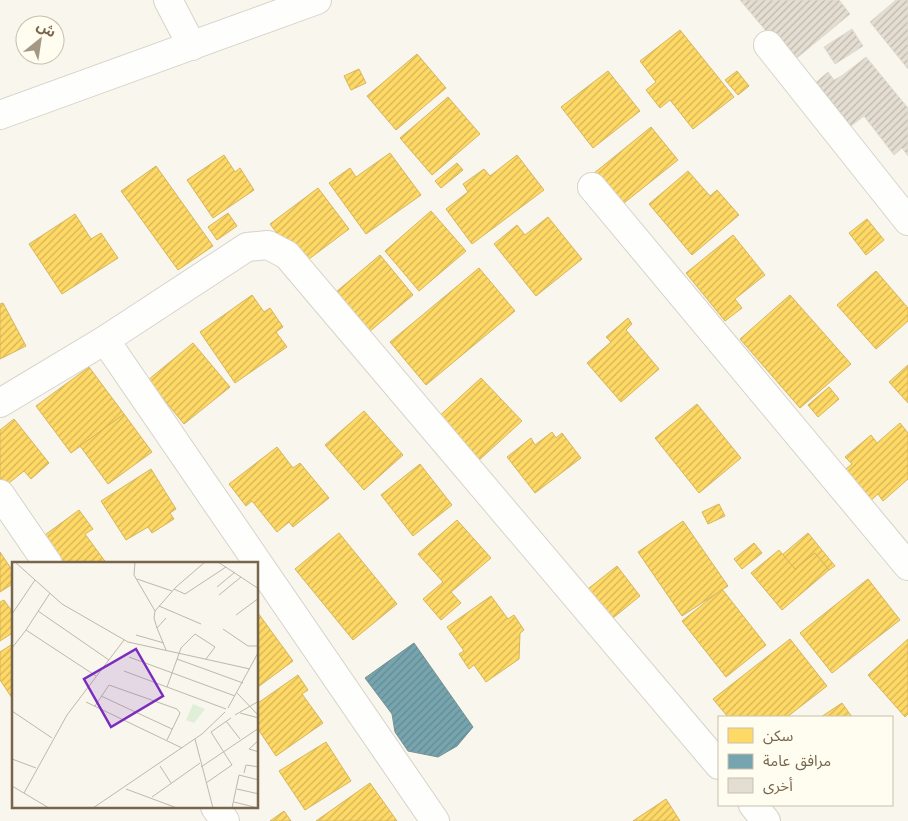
<svg xmlns="http://www.w3.org/2000/svg" width="908" height="821" font-family="'Work Sans','Noto Sans Arabic',sans-serif">
<defs>
<pattern id="homes-hatch" width="6" height="6" patternUnits="userSpaceOnUse" patternTransform="scale(1.25)"><rect width="6" height="6" fill="#ffd966"/><path d="M-1 1l2-2M0 6l6-6M5 7l2-2" fill="none" stroke="#d3b456"/></pattern>
<pattern id="public-hatch" width="6" height="6" patternUnits="userSpaceOnUse" patternTransform="scale(1.25)"><rect width="6" height="6" fill="#76a5af"/><path d="M-1 1l2-2M0 6l6-6M5 7l2-2" fill="none" stroke="#668a91"/></pattern>
<pattern id="building-hatch" width="6" height="6" patternUnits="userSpaceOnUse" patternTransform="scale(1.25)"><rect width="6" height="6" fill="#e3ddd2"/><path d="M-1 1l2-2M0 6l6-6M5 7l2-2" fill="none" stroke="#bdb7ad"/></pattern>
</defs>
<rect width="100%" height="100%" fill="#f8f6ed"/>
<g fill="url(#homes-hatch)" stroke="#d6b65e">
<polygon points="680,30 734,97 693,129 670,100 660,108 646,90 656,82 640,61"/>
<polygon points="417,54 446,88 396,130 367,96"/>
<polygon points="359,69 366,83 351,90 344,76"/>
<polygon points="608,71 640,111 593,148 561,107"/>
<polygon points="737,71 749,86 738,95 725,80"/>
<polygon points="448,97 480,134 432,175 400,138"/>
<polygon points="651,127 678,160 619,207 593,174"/>
<polygon points="390,153 421,195 366,234 329,183 350,168 356,177"/>
<polygon points="224,155 235,172 240,168 254,190 213,218 187,180"/>
<polygon points="517,155 544,190 472,244 446,209 468,192 463,184 484,169 490,176"/>
<polygon points="457,163 463,170 441,188 435,181"/>
<polygon points="156,166 213,246 178,270 121,191"/>
<polygon points="688,171 710,196 717,190 739,215 692,255 649,204"/>
<polygon points="318,188 349,229 301,265 270,224"/>
<polygon points="431,211 466,251 419,291 385,251"/>
<polygon points="228,213 237,226 217,240 208,227"/>
<polygon points="75,214 91,239 101,233 118,258 62,294 29,244"/>
<polygon points="548,217 582,259 536,296 494,244 517,225 525,235"/>
<polygon points="867,219 884,240 866,255 849,233"/>
<polygon points="733,235 765,275 735,299 742,308 725,321 686,273"/>
<polygon points="380,255 413,295 369,332 336,292"/>
<polygon points="479,268 515,311 426,385 390,342"/>
<polygon points="876,271 908,308 908,321 876,349 837,305"/>
<polygon points="252,295 264,312 270,308 283,327 276,332 287,347 235,383 200,332"/>
<polygon points="790,295 851,364 800,408 740,339"/>
<polygon points="3,303 26,346 0,359 0,304"/>
<polygon points="628,318 632,324 626,330 659,369 621,402 587,363 611,342 606,337"/>
<polygon points="193,343 230,387 184,424 148,380"/>
<polygon points="908,365 908,403 889,382"/>
<polygon points="89,367 124,414 71,453 36,406"/>
<polygon points="481,378 522,421 477,462 436,419"/>
<polygon points="829,387 839,399 818,417 808,405"/>
<polygon points="697,404 741,458 699,493 655,438"/>
<polygon points="364,411 403,455 364,490 325,445"/>
<polygon points="124,414 152,452 108,484 80,446"/>
<polygon points="14,419 49,463 31,479 24,471 4,487 0,481 0,430"/>
<polygon points="900,423 908,433 908,479 883,501 878,494 867,504 841,473 852,464 845,457 871,435 877,443"/>
<polygon points="552,432 556,438 562,433 581,458 535,493 507,457 531,438 535,445"/>
<polygon points="277,447 293,468 300,463 329,498 293,527 289,522 277,532 252,501 246,506 229,484"/>
<polygon points="420,464 452,505 413,536 381,495"/>
<polygon points="151,469 176,509 170,513 174,519 152,533 148,527 126,540 101,501"/>
<polygon points="719,504 725,516 708,524 702,512"/>
<polygon points="79,510 93,529 85,534 107,564 55,564 38,540"/>
<polygon points="457,520 491,558 451,592 461,603 441,620 423,599 443,582 418,554"/>
<polygon points="683,521 728,586 682,616 638,552"/>
<polygon points="339,533 397,604 353,640 295,569"/>
<polygon points="808,533 835,566 829,570 815,553 795,569 782,555"/>
<polygon points="754,543 762,553 742,569 734,559"/>
<polygon points="779,550 795,569 815,553 829,570 782,610 751,573"/>
<polygon points="0,552 14,573 14,583 0,592"/>
<polygon points="617,566 640,596 608,622 584,592"/>
<polygon points="868,579 900,620 832,673 800,633"/>
<polygon points="722,589 766,645 726,677 682,621"/>
<polygon points="491,596 508,619 514,615 524,630 520,633 519,659 486,682 474,665 469,669 459,654 464,651 447,627"/>
<polygon points="4,600 14,614 14,632 0,641 0,602"/>
<polygon points="258,613 293,661 258,687"/>
<polygon points="790,639 827,686 787,717 728,717 713,699"/>
<polygon points="908,639 908,714 905,717 868,675"/>
<polygon points="14,643 14,701 0,680 0,652"/>
<polygon points="298,675 308,690 302,694 323,723 276,756 258,729 258,703"/>
<polygon points="842,703 852,717 821,717"/>
<polygon points="326,742 351,781 305,810 279,771"/>
<polygon points="370,783 397,821 316,821"/>
<polygon points="666,799 680,821 633,821"/>
<polygon points="284,811 291,821 270,821"/>
</g>
<polygon fill="url(#public-hatch)" stroke="#769291" points="414,643 473,727 457,746 438,757 408,751 395,732 392,714 365,678"/>
<g fill="url(#building-hatch)" stroke="#e1dbcf">
<polygon points="740,0 839,0 850,14 792,62"/>
<polygon points="896,0 908,0 908,69 870,22"/>
<polygon points="852,29 863,46 835,64 824,47"/>
<polygon points="866,57 908,108 908,156 902,148 894,155 864,116 842,133 807,90 828,72 834,80 843,75"/>
</g>
<g fill="none" stroke-linecap="round" stroke-linejoin="round">
<defs>
<g id="minor">
<polyline points="168,0 192,46"/>
<polyline points="768,45 908,221"/>
<polyline points="0,115 317,0"/>
<polyline points="592,187 908,566"/>
<polyline points="105,340 435,821"/>
<polyline points="0,403 105,340 247,247 268,245 287,255 719,765"/>
<polyline points="0,494 48,564"/>
<polyline points="753,805 766,821"/>
<polyline points="215,807 225,821"/>
</g>
</defs>
<use href="#minor" stroke="#d7d3cb" stroke-width="30"/>
<use href="#minor" stroke="#fefefc" stroke-width="28"/>
</g>
<g transform="translate(12 562)">
<rect width="246" height="246" fill="#f8f6ed"/>
<path d="M181 142 193 147 182 161 174 158Z" fill="#e0f0d8"/>
<path fill="none" stroke="#c0b8a8" stroke-width="1" d="M3 0 50 42 116 80 238 107M123 0 122 13 143 49M206 0 247 27M125 17 160 29M205 25 223 10M162 27 173 32 214 5M207 33 229 15M147 44 189 62M26 49 97 98M0 52 23 18M224 53 247 36M154 56 145 66 154 88M145 66 142 56 143 49 164 25 193 0M211 67 236 84H247M14 68 38 31M124 73 152 81M0 86 14 68 84 114M117 95 223 134M165 97 231 121M112 109 214 147M155 125 169 86 183 72 203 85 194 97M225 131 247 154M89 134 160 167M74 140 170 186M83 144 97 123 165 147 168 151 155 178M216 146 247 89M0 149 40 176M228 151 247 156M223 153 247 139M214 159 228 177M199 170 219 156M183 177 201 246M247 178 237 187 247 190M0 197 24 206M148 204 159 221M189 205 247 166M232 211 234 203 247 205M194 221 220 203 199 170M0 224 37 246M114 227 165 246M225 227 247 232M12 231 55 153 112 78M140 235 188 201M222 240 246 246M81 246 190 172 213 150M220 246 227 213 247 218"/>
<path fill="#7b2cbf" fill-opacity="0.15" stroke="#7b2cbf" stroke-width="2.5" d="M124 87 151 134 99 165 72 117Z"/>
<rect width="246" height="246" fill="none" stroke="#77654c" stroke-width="2.5"/>
</g>
<rect x="718" y="716" width="175" height="90" fill="#fffcf0" stroke="#c9c0ae"/>
<rect x="728" y="728" width="25" height="15" fill="#ffd966" stroke="#c9c0ae"/>
<text x="763" y="741" font-size="15" fill="#77654c">سكن</text>
<rect x="728" y="754" width="25" height="15" fill="#76a5af" stroke="#c9c0ae"/>
<text x="763" y="766" font-size="15" fill="#77654c">مرافق عامة</text>
<rect x="728" y="778" width="25" height="15" fill="#e3ddd2" stroke="#c9c0ae"/>
<text x="763" y="791" font-size="15" fill="#77654c">أخرى</text>
<g transform="translate(40 40) rotate(30)"><circle r="24" fill="#fffcf0" stroke="#c9c0ae"/>
<path d="M0-4L9 19L0 12L-9 19Z" fill="#a49884"/>
<text y="-8" font-size="14" font-weight="bold" text-anchor="middle" fill="#77654c">ش</text>
</g>
</svg>
